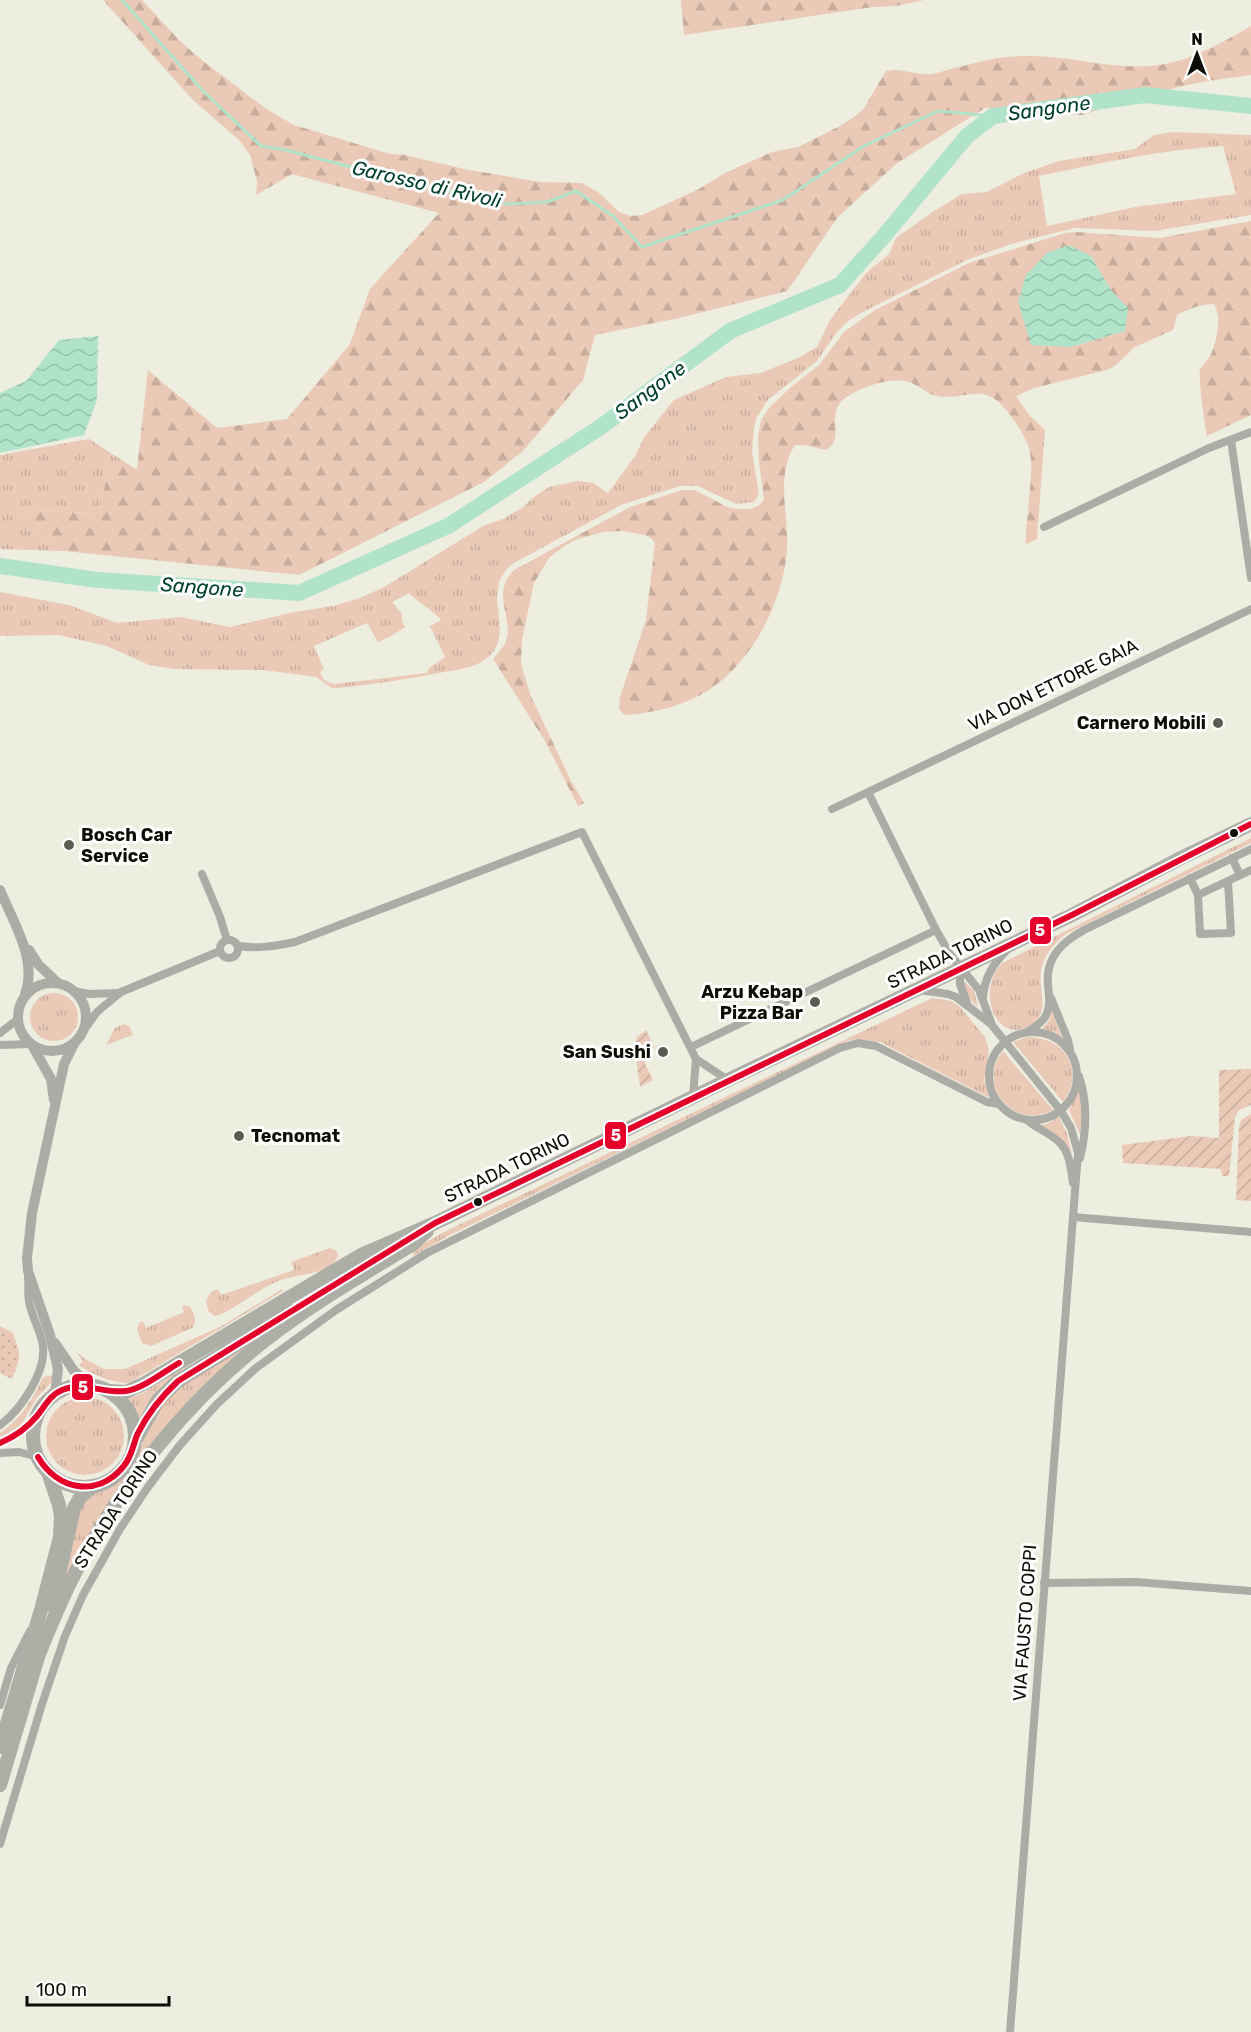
<svg xmlns="http://www.w3.org/2000/svg" width="1251" height="2032" font-family="Rubik,sans-serif">
<defs>
<pattern id="grass-tufts" width="24" height="20" patternUnits="userSpaceOnUse" patternTransform="scale(1.5)"><rect width="24" height="20" fill="#eacab7"/><path d="M3 7l-1-3M5 7V3M7 7l1-3M15 17l-1-3M17 17v-4M19 17l1-3" fill="none" stroke="#c8ac9c"/></pattern>
<pattern id="forest-firs" width="22" height="20" patternUnits="userSpaceOnUse" patternTransform="scale(1.5)"><rect width="22" height="20" fill="#eacab7"/><path d="M5 1l3.5 6h-7zM16 11l3.5 6h-7z" fill="#c8ac9c"/></pattern>
<pattern id="park-dots" width="8" height="8" patternUnits="userSpaceOnUse" patternTransform="scale(1.5)"><rect width="8" height="8" fill="#eacab7"/><path d="M2 2h.1M6 6h.1" fill="none" stroke="#c8ac9c" stroke-width="1.8" stroke-linecap="round"/></pattern>
<pattern id="garden-furrows" width="10" height="10" patternUnits="userSpaceOnUse" patternTransform="scale(1.5)"><rect width="10" height="10" fill="#eacab7"/><path d="M-1 1l2-2M0 10L10 0M9 11l2-2" fill="none" stroke="#c8ac9c"/></pattern>
<pattern id="water-waves" width="16" height="10" patternUnits="userSpaceOnUse" patternTransform="scale(1.5)"><rect width="16" height="10" fill="#b0e3ca"/><path d="M0 5q4-4 8 0t8 0" fill="none" stroke="#96c2ac"/></pattern>
</defs>
<rect width="100%" height="100%" fill="#edede0"/>
<g fill="url(#grass-tufts)" fill-rule="evenodd">
<path d="M1173 132 1251 135V215L1155 231 1075 228 1011 244 967 260 861 313 848 321 836 333 817 361 768 400 757 417 754 427 752 452 759 494 754 502 736 504 698 486H680L621 505 514 563C475 591 522 636 483 661 472 668 456 670 444 672 409 679 374 684 339 688H332L316 677 295 674 263 670 173 669 149 665 107 646 58 635 0 636V592L69 605 117 623 180 617 230 627 294 612 333 606 360 598 386 586 483 526 503 519 523 507 535 496 549 487 578 481 593 483 608 493 635 456 645 436 674 400 726 377 761 373 800 357 817 347 830 320 866 273 889 254 896 238 931 213 962 194 987 192 1022 174 1059 161 1135 149 1154 135ZM1223 146 1236 194 1135 207 1047 226 1039 176C1100 163 1161 150 1223 146ZM409 593C419 604 432 609 441 620L430 626 445 657 429 668 427 673 335 684C326 682 323 680 320 672L324 669 314 646 367 623 378 642 393 635 405 627 402 621V614L392 602Z"/>
<polygon points="89,439 137,470 109,466 99,513 28,511 14,522 64,551 0,549 0,455"/>
<path d="M1251 838V843L1066 934C1054 943 1043 956 1041 972 1038 992 1052 1014 1029 1026 995 1045 976 989 1002 963Z"/>
<path d="M964 981 974 991 978 1007C970 1002 965 991 964 981Z"/>
<circle cx="54" cy="1017" r="24"/>
<polygon points="932,998 951,1001 960,1007 985,1037 989,1050 984,1080 990,1098 880,1042 857,1039 847,1041 446,1237 414,1256 411,1251 444,1232"/>
<polygon points="1052,1011 1062,1038 1042,1029 1050,1019"/>
<polygon points="124,1024 130,1027 133,1035 106,1045 115,1028"/>
<path d="M1027 1037C1065 1037 1086 1070 1063 1102L1013 1042Z"/>
<path d="M1003 1051 1053 1110C1014 1131 975 1086 1003 1051Z"/>
<polygon points="1080,1088 1082,1101 1082,1139 1069,1110"/>
<polygon points="1059,1117 1067,1134 1072,1155 1062,1139 1038,1125 1046,1124"/>
<path d="M330 1248 337 1251 338 1256C331 1274 300 1274 284 1279 261 1286 242 1305 219 1315L214 1316 208 1310 206 1301 211 1292 218 1289 221 1295 294 1270 291 1262Z"/>
<path d="M282 1289 283 1291 129 1383C113 1383 92 1375 79 1365L83 1361 77 1352 85 1359 104 1369H125L222 1326Z"/>
<path d="M184 1305 190 1307C194 1314 198 1321 192 1328L151 1346 142 1343 137 1329 139 1323 143 1321 146 1328 184 1312 182 1306Z"/>
<polygon points="255,1338 257,1341 209,1383 60,1592 81,1504 92,1494 112,1487 129,1472 136,1461 151,1420 176,1387"/>
<polygon points="185,1367 158,1392 139,1418 129,1398 141,1394"/>
<path d="M54 1375 53 1380 36 1399 19 1429 0 1440V1433C21 1419 32 1400 43 1377Z"/>
<circle cx="85" cy="1436" r="39"/>
</g>
<g fill="url(#forest-firs)" fill-rule="evenodd">
<path d="M103 0H142L182 43 203 61 265 108 294 125 390 154 405 155 464 169 540 182 582 183 598 192 619 212 631 216 642 215 697 190 727 172 772 152 798 147 840 126 854 117 864 108 886 71C901 68 916 75 932 74 942 72 952 68 963 66 983 60 1005 56 1026 56 1067 55 1108 69 1149 66 1186 64 1220 44 1251 26V75L1201 82 1145 95 1082 115 985 108 896 164 838 217 787 291 679 318 595 335 583 380 523 451 484 482 299 575 64 551 13 522 28 511 99 513 109 466 137 469 148 370 217 428 287 419 350 344 370 289 439 213 292 174 256 195 257 181 250 155 240 141 193 100Z"/>
<polygon points="681,0 924,0 896,6 873,7 684,35"/>
<path d="M1251 221V415L1207 436C1205 426 1198 377 1200 370 1202 365 1208 360 1211 354 1217 340 1222 317 1214 304 1200 304 1189 309 1177 315L1173 330 1135 347 1115 366 1107 370 1034 388 1016 396 1030 416 1045 430 1037 539 1026 544C1025 533 1027 522 1028 512 1029 492 1034 467 1029 448 1025 436 1018 426 1011 416 1004 408 998 399 987 395 972 390 953 401 933 395 925 392 918 385 909 382 891 377 864 386 848 396 822 412 847 439 826 450L805 445H795C775 475 789 515 787 549 784 600 753 661 709 690 685 705 655 713 627 715L623 714 619 708 620 697 646 620 655 543 651 538 645 535 621 531 604 532 578 539 567 544 549 558 534 583 522 640 521 663 530 694 571 781 584 803 578 806 545 741 493 659C497 654 502 649 505 644 516 618 489 596 514 570L630 507 682 490H695L727 507 736 509H750L758 506 764 500 759 461 758 437 761 421 768 409 791 387 819 365 844 332 875 310 969 263 1065 233 1076 232 1160 238ZM1091 256 1111 290 1125 331 1071 347Z"/>
</g>
<path fill="url(#park-dots)" d="M0 1326 13 1333C21 1357 22 1354 12 1379L0 1373Z"/>
<g fill="url(#garden-furrows)">
<polygon points="646,1030 655,1048 641,1055 653,1080 640,1087 634,1045 637,1037"/>
<polygon points="1251,1069 1251,1105 1239,1110 1235,1117 1229,1176 1222,1176 1221,1169 1123,1163 1122,1145 1191,1136 1219,1138 1219,1070"/>
<polygon points="1251,1114 1251,1201 1236,1200 1239,1127 1241,1120"/>
</g>
<g fill="url(#water-waves)">
<polygon points="1069,245 1091,256 1111,290 1128,308 1125,331 1071,347 1031,345 1018,302 1026,275 1047,253"/>
<polygon points="98,336 97,400 84,435 0,453 0,393 26,381 59,340"/>
</g>
<g fill="none" stroke-linecap="round" stroke-linejoin="round">
<polyline stroke="#b0e3ca" stroke-width="3" points="122,0 203,91 261,146 286,150 415,184 508,204 547,202 576,191 613,216 642,247 783,200 864,146 938,111 993,116"/>
<polyline stroke="#b0e3ca" stroke-width="16" points="0,566 97,580 299,593 448,526 602,426 730,331 840,285 884,236 967,136 993,116 1145,95 1251,106"/>
<g stroke="#abaca6" stroke-width="8">
<polyline points="1231,440 1251,578"/>
<polyline points="1044,527 1209,448 1251,432"/>
<polyline points="832,809 868,792"/>
<polyline points="1232,858 1240,875"/>
<polyline points="202,874 220,917 227,940"/>
<polyline points="1190,878 1198,895 1251,870"/>
<polyline points="1198,895 1200,934 1231,933 1228,881"/>
<circle cx="229" cy="949" r="9"/>
<path d="M238 946C258 949 275 946 295 942L582 832 696 1059 693 1097"/>
<polyline points="960,969 960,984 967,1003"/>
<polyline points="919,990 948,994 956,997 991,1024 1061,1111 1071,1128 1078,1153 1010,2032"/>
<polyline points="74,991 89,994 118,993"/>
<path d="M983 997C985 976 993 964 1008 949"/>
<polyline points="1051,998 1068,1040 1070,1050"/>
<polyline points="991,1022 979,990 950,954 936,930 868,792 1251,609"/>
<polyline points="84,1030 97,1012 121,992 220,951"/>
<circle cx="1033" cy="1076" r="44"/>
<path d="M1027 1032C1033 1028 1041 1024 1045 1017 1051 1008 1049 995 1048 985 1045 958 1062 942 1084 930L1251 849"/>
<polyline points="0,1033 18,1019"/>
<polyline points="0,1045 30,1044"/>
<polyline points="691,1047 936,930"/>
<polyline points="696,1059 728,1080"/>
<path d="M1079 1076C1088 1104 1087 1130 1080 1158"/>
<path d="M1027 1120C1037 1129 1050 1133 1059 1142 1070 1152 1071 1170 1073 1183"/>
<polyline points="1073,1217 1251,1232"/>
<path d="M0 1425C21 1410 46 1372 43 1346 41 1332 33 1319 30 1306 27 1297 29 1287 28 1278"/>
<polyline points="0,1443 17,1434 36,1417"/>
<polyline points="0,1453 19,1452 38,1457"/>
<polyline points="1044,1583 1136,1582 1251,1591"/>
<polyline points="0,1705 11,1668 30,1631"/>
<polyline points="0,1844 42,1704 65,1636 83,1595 120,1529 148,1487 180,1445 217,1404 256,1368 336,1310 427,1253 840,1048 858,1043 876,1046 987,1102 998,1104"/>
</g>
<g stroke="#abaca6" stroke-width="10">
<path d="M0 890C13 922 38 960 25 994"/>
<polyline points="29,950 38,964 58,983"/>
<circle cx="52" cy="1017" r="34"/>
<polyline points="32,1045 51,1079 54,1100"/>
<polyline points="55,1343 74,1371 91,1385"/>
<polyline points="55,1394 58,1369 50,1335 28,1271 27,1258 32,1213 64,1064 74,1044"/>
</g>
<g stroke="#adaea6" stroke-width="14">
<circle cx="84" cy="1436" r="51"/>
<polyline points="109,1391 126,1392 145,1383 361,1255 435,1223 728,1080 1072,915 1181,858 1251,824"/>
<polyline points="135,1441 158,1400 178,1381 291,1311"/>
<polyline points="52,1606 74,1508 81,1496 93,1486"/>
<path d="M39 1654C50 1627 61 1600 74 1575 121 1483 187 1401 268 1338 313 1303 364 1274 413 1244L427 1231"/>
<polyline points="0,1747 41,1610 60,1537 61,1516 59,1505 48,1472"/>
<polyline points="0,1785 41,1647"/>
</g>
<defs>
<g id="bus-1">
<path d="M0 1443C14 1437 27 1428 37 1416 45 1406 50 1395 62 1390 84 1381 104 1394 126 1391 142 1389 165 1371 179 1363"/>
<path d="M38 1457C57 1490 97 1498 123 1467 132 1457 133 1444 138 1433 148 1413 162 1396 178 1381L435 1223 1072 915 1251 824"/>
</g>
</defs>
<use href="#bus-1" stroke="#fff" stroke-width="10"/>
<use href="#bus-1" stroke="#e4002b" stroke-width="6"/>
</g>
<g fill="#5b5b52" stroke="#fff" stroke-width="2">
<circle cx="1218" cy="723" r="6"/>
<circle cx="69" cy="845" r="6"/>
<circle cx="815" cy="1002" r="6"/>
<circle cx="663" cy="1052" r="6"/>
<circle cx="239" cy="1136" r="6"/>
</g>
<g fill="#0d0d05" stroke="#fff" stroke-width="2">
<circle cx="1234" cy="833" r="5"/>
<circle cx="478" cy="1202" r="5"/>
</g>
<g text-anchor="middle" stroke-width="6" stroke-linejoin="round" paint-order="stroke">
<g font-size="18" fill="#0d0d05" stroke="#fff">
<text transform="translate(1053 685) rotate(-26)" y="6">VIA DON ETTORE GAIA</text>
<text transform="translate(950 954) rotate(-26)" y="6">STRADA TORINO</text>
<text transform="translate(507 1168) rotate(-26)" y="6">STRADA TORINO</text>
<text transform="translate(116 1509) rotate(-57)" y="6">STRADA TORINO</text>
<text transform="translate(1025 1623) rotate(-86)" y="6">VIA FAUSTO COPPI</text>
</g>
<g font-size="18" font-weight="bold" fill="#0d0d05" stroke="#fff" text-anchor="end">
<text x="1206" y="729">Carnero Mobili</text>
<text x="81" y="841" text-anchor="start">Bosch Car<tspan x="81" dy="21">Service</tspan></text>
<text x="803" y="998">Arzu Kebap<tspan x="803" dy="21">Pizza Bar</tspan></text>
<text x="651" y="1058">San Sushi</text>
<text x="251" y="1142" text-anchor="start">Tecnomat</text>
</g>
<g font-size="20" font-style="italic" fill="#00412e" stroke="#fff">
<text transform="translate(1049 108) rotate(-8)" y="7">Sangone</text>
<text transform="translate(427 184) rotate(13)" y="7">Garosso di Rivoli</text>
<text transform="translate(650 390) rotate(-37)" y="7">Sangone</text>
<text transform="translate(202 587) rotate(4)" y="7">Sangone</text>
</g>
</g>
<g stroke="#fff" stroke-width="2">
<rect x="1029" y="916" width="23" height="29" rx="6" fill="#e4002b"/>
<rect x="604" y="1121" width="23" height="29" rx="6" fill="#e4002b"/>
<rect x="71" y="1373" width="23" height="28" rx="6" fill="#e4002b"/>
</g>
<g font-size="16" text-anchor="middle" font-weight="bold" fill="#fff">
<text x="1040" y="936">5</text>
<text x="616" y="1141">5</text>
<text x="83" y="1393">5</text>
</g>
<g transform="translate(1197 54)" stroke="#ffffff" stroke-width="4.5" paint-order="stroke">
<path d="M0-4.5L10 22L0 15L-10 22Z" fill="#0d0d05"/>
<text y="-9" font-size="16" font-weight="bold" text-anchor="middle" fill="#0d0d05">N</text>
</g>
<path d="M27 1996v9h142v-9" fill="none" stroke="#0d0d05" stroke-width="3"/>
<text x="36" y="1996" font-size="18" fill="#0d0d05" stroke="#ffffff" stroke-width="4.5" paint-order="stroke">100 m</text>
</svg>
